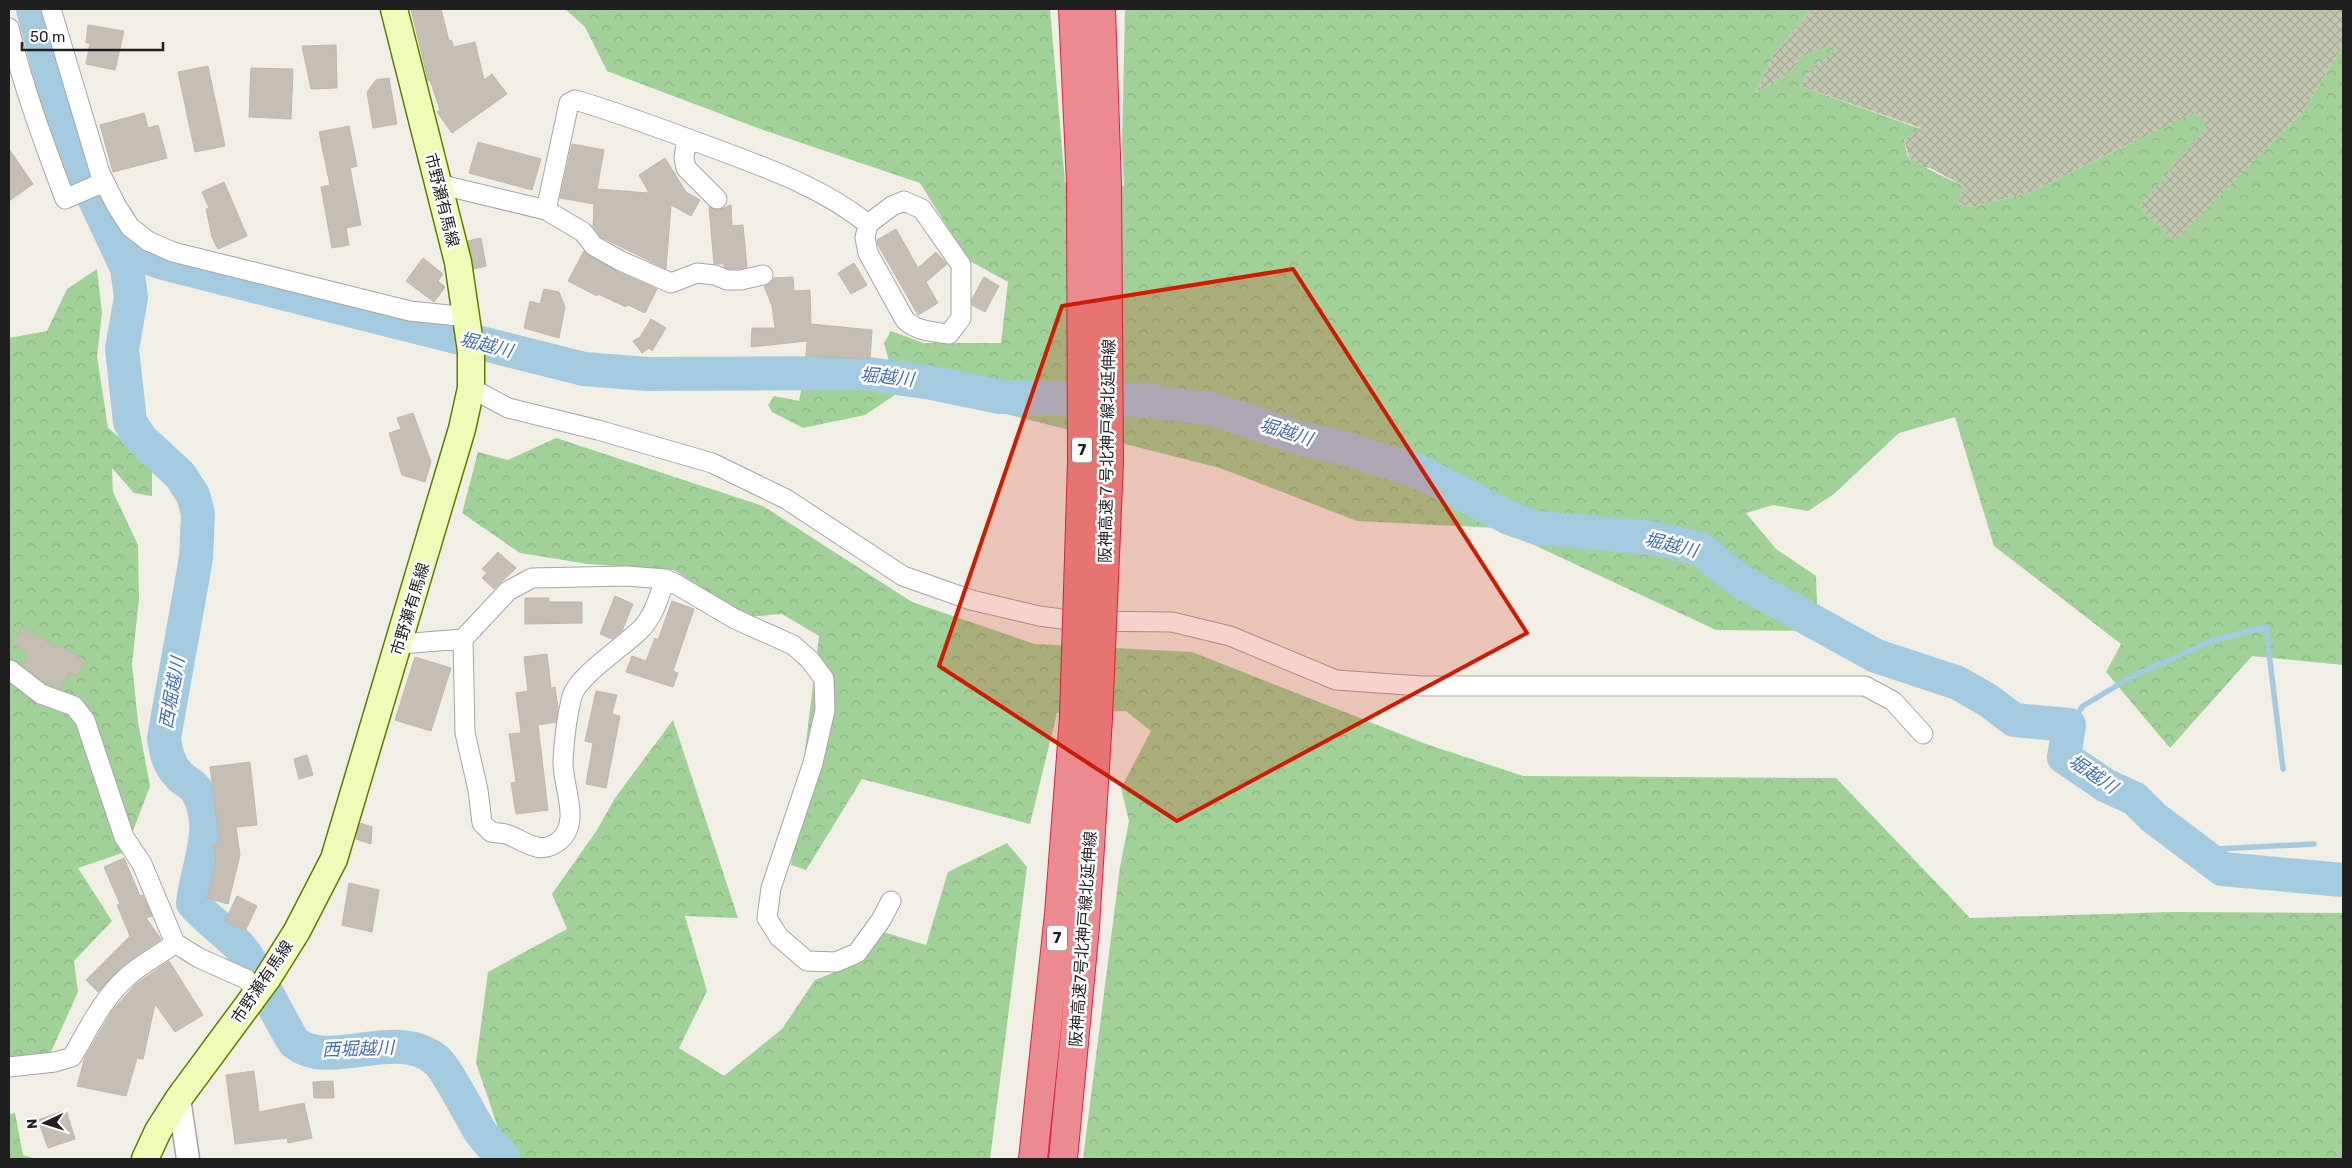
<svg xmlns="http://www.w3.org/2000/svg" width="2352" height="1168" viewBox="0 0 2352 1168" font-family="Rubik,'Noto Sans JP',sans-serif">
	<defs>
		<pattern id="construction-cross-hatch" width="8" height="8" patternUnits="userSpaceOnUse" patternTransform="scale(1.25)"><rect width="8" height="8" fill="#c3c6b0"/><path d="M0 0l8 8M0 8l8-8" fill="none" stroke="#a7aa97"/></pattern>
		<pattern id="forest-crowns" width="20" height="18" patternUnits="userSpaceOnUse" patternTransform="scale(1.25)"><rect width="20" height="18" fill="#a1d198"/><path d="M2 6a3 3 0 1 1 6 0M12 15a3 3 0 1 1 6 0" fill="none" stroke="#8ab383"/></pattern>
	</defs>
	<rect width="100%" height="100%" fill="#f0eee5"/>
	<path fill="url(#construction-cross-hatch)" d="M1812,9H2343V45L2303,112L2175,242L2139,207L2205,127L2131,143L2031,192L1973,207L1958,204L1964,186L1930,168L1918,166L1909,158L1904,139L1921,128L1800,86L1812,67L1820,62L1801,57L1792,70L1775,83L1755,92L1774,54Z"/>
	<path fill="url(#forest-crowns)" d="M565,9H1050L1065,183L1124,186L1122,144L1125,9H1812L1774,54L1755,92L1775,83L1792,70L1801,57L1827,46H1832L1834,52L1812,67L1800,86L1921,129L1904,139C1905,144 1906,154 1909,158C1912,162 1955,182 1964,186L1958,204L1973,207L2031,192L2195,112L2206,127L2139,207L2175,241L2303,112L2343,45V665L2252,656L2170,748L2106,672L2121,644L1994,546L1955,417L1899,433L1834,494L1808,511L1773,505L1746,513L1776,549L1816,576L1818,631L1716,630L1498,528L1357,521L1220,468L967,404L901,391L865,415L803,428L772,412L768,405L774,396L799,401L803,381L891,369L884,343L891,331L924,343H1001L1008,282L968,260L920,183L766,131L607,71L585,27Z
		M97,269L102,313L97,356L108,428L152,464V496L134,493L112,468L113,492L138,545L139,599L132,664L138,722L150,786L125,852L78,868L112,921L74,961L78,992L51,1052L9,1060V338L47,331L67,289Z
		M556,438L763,506L912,602L1035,644L1192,652L1426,744L1523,776L1836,778L1970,918L2173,912L2343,913V1159H1083L1120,867L1129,821L1121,788L1151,731L1126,711L1057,713L1030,824L862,779L806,870L791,865L819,636L782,614L746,617L674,570L588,564L520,553L462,513L478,452L508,460Z
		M673,720L738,918L685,916L707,991L679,1048L724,1076L782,1029L815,980L865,960L883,932L926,945L948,872L1007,843L1027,867L990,1159H516L505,1148L476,1063L488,972L567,929L552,894L597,830L615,798Z
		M15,1113L23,1155L36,1159H9V1114Z"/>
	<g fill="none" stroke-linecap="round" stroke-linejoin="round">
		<path stroke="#a4cae0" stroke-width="5.5" d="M2069,725L2083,706L2131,677L2213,640L2266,627L2283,769
			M2197,850L2314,844"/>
		<path stroke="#a4cae0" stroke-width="34" d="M33,9L56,98L79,166L127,268L131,297L122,349L130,422L141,439L180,475L193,495L198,513L196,558L164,738C166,753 169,766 180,776C185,782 193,784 197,791C218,827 197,866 193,903C210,924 238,938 251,963C263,985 274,1008 287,1030C289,1034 292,1040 295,1043C330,1071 394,1027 435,1059C446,1067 470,1115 479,1130C486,1140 496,1150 504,1159
			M114,237L130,251L163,263L584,369L647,374L862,373L932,383L1000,397L1140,400L1212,409L1299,438L1350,450L1419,472L1509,518L1537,528L1653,538L1700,549L1738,580L1876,656L1958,683L1989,701L2014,720L2069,725L2064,757L2105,785L2135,799L2153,817L2222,869L2343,880"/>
	</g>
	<path fill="#c5beb4" stroke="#c3b7a7" d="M411,9H441L449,41L451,40L454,47L475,42L484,80L492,74L507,94L452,133L437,112L440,110L430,80L428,81Z
		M88,25L124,31L115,70L86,64L90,43H86Z
		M336,45L337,88L311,89L302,46Z
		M208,66L225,146L195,152L178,72Z
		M251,68L293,69L291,119L249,117Z
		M389,78L397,124L373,128L367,92L376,80Z
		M144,113L148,128L158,125L167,158L113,172L100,125Z
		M349,126L357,166L350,168L361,225L346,228L349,245L332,248L321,187L330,185L319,132Z
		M478,142L541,159L532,190L469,173Z
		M572,144L604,150L597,189L649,193L639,175L665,158L686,192L700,200L691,216L671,205L666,269L601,237L593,227L594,204L560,198Z
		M9,149L33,184L9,201Z
		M224,182L247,236L218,249L212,237L206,209L209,208L202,192Z
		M731,205L732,226L743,225L747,267L740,269H729L724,267V264H714L709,207L719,210Z
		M896,229L918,268L936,252L947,264L926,282L938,303L918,315L878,245L877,240Z
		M481,238L486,266L474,269L468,241Z
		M584,251L616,271L657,289L645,313L628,305L626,307L598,294L597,296L568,281Z
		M423,258L443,274L438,281L445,287L434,302L406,281Z
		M854,263L867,285L851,294L838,273Z
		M793,277L794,291L810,290L811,324L872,330L870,359L806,356L807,341L751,347L752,328H775L772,306L764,286L770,284L774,278Z
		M984,277L999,286L985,312L972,305V299Z
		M544,289L559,292L565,307L559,338L524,328L530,301L540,304Z
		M651,319L666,328L652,351L649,348L642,353L633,341L640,337Z
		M413,413L431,462L425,482L402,475L389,433L401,429L397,418Z
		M498,552L516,568L494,589L482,578L487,573L482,569Z
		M615,596L633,604L622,631L612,639L600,634Z
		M525,598H549V602H582V623L525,624Z
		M672,601L694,609L673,671L678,673L673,687L626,672L632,656L646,661L655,638L658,640Z
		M22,628L58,648L59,646L85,660L77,676L69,672L60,689L41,680L32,673L33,671L23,665L28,652L13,644Z
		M547,654L551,688L555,687L558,708L556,722L538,725L548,810L516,814L511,783L516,782L509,734L521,733L516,693L528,691L524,657Z
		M415,657L451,668L431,731L395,720Z
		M596,691L617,695L612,714L620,716L606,788L586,784L593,743L585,741Z
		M307,755L313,775L299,779L294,759Z
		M250,762L257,825L236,827L240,855L228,904L207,898L216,860L214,845L220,843L210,767Z
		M360,823L372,827L371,844L356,839Z
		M124,858L140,896L143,895L152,916L146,918L161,939L125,964L98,992L86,980L130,936L117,905L120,904L104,867Z
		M349,883L379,890L372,932L342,925Z
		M237,896L257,906L245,931L225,921Z
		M169,961L203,1015L175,1032L155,1004L143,1059L137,1058L126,1096L77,1086L85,1057L112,1011L135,985Z
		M254,1071L259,1112L304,1103L312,1138L288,1143L287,1138L235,1144L226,1075Z
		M333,1081L334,1098H314L313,1082Z
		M66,1110L75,1139L48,1148L38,1120Z"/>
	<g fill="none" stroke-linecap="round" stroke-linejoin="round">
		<g stroke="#a6a6a6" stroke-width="21">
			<path id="minor" d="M51,9L100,173L116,205L130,227L148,241L173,252L410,311L468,317
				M9,28C23,87 44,143 65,199L104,182
				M687,139L684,158L686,168L717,199
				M438,184L546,210L569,103L575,100C620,113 664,130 708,146C764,167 820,186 868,224L865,238L868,253L905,320C917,331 932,332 949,334L961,318V265L922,209L904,201L892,206L868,224
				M546,210L583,232L594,246L621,261L671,283L697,273L715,275L727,280H741L763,275
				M471,388L508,408L598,430L712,463L786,499L903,576L971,600L1039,616L1077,621L1172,622L1230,636L1336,680L1422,686H1865L1893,701L1923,734
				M463,639L465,733L478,790L482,823L491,832C495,833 501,833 506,834C525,840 538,857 559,841C582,822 562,786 563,761C564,741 567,716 572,696C578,676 624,646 640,630C654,616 659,597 665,579
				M400,644L463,639L508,591L532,578L627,576L665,579L674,583L735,619L793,645L810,660L824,679L825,710L813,763L771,888L767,918L779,937L807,961L836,962L857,953L881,920L891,901
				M10,670L41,694L74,706L85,720L124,837L142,864L175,943
				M9,1067L55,1062L72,1057C88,1030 102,999 127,977C141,964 160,955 175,943L199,958L246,979L257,992"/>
		</g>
		<g stroke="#a6a6a6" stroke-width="25">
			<path id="tertiary" d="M179,1098L188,1159"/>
		</g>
		<g stroke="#5e7c00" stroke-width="29">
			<path id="secondary" d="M145,1159L158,1131L179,1098L267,979L297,931L334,859L462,429L471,388V351L458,262L394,9"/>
		</g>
		<g stroke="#e21e47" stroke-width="30">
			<path id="motorway" d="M1073,9L1081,183
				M1101,9L1107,184
				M1033,1159L1059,914L1074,717
				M1063,1159L1085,927L1098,718"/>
		</g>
		<use href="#minor" stroke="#fff" stroke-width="19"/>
		<use href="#tertiary" stroke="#fff" stroke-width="22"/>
		<use href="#secondary" stroke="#effcb8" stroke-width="26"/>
		<use href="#motorway" stroke="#eb8a8f" stroke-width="28"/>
		<g stroke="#e21e47" stroke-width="30" stroke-linecap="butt">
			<path id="motorway-bridge" d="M1074,717L1082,462L1081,183
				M1098,718L1109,462L1107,184"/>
		</g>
		<use href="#motorway-bridge" stroke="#eb8a8f" stroke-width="28"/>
	</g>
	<path fill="#cf1c00" fill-opacity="0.2" stroke="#cf1c00" stroke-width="4" stroke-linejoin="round" d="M1293,269L1527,633L1177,821L939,666L1062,306Z"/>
	<g text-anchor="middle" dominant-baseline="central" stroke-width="5" stroke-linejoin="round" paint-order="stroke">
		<g fill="#fff" stroke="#626262" stroke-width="1">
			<rect x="1072" y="437.5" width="20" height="25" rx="4"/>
			<rect x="1047" y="925.5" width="20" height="25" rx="4"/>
		</g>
		<g font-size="15" font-weight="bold" fill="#1f1f1f">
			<text x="1082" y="450">7</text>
			<text x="1057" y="938">7</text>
		</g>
		<g font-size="16" fill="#1f1f1f" stroke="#fff">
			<text transform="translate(442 200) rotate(76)">市野瀬有馬線</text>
			<text transform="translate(1107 451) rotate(-89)">阪神高速７号北神戸線北延伸線</text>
			<text transform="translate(410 609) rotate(-73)">市野瀬有馬線</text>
			<text transform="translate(1083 939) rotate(-86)">阪神高速7号北神戸線北延伸線</text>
			<text transform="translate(262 982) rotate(-56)">市野瀬有馬線</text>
		</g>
		<g font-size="18" font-style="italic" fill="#476fb4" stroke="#fff">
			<text transform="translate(486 345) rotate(14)">堀越川</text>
			<text transform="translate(887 377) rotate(6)">堀越川</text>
			<text transform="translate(1286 432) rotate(17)">堀越川</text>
			<text transform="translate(1671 545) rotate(14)">堀越川</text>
			<text transform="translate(172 693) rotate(-80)">西堀越川</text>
			<text transform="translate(2093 774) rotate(34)">堀越川</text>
			<text transform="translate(358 1049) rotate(-2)">西堀越川</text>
		</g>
	</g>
	<rect width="2352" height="1168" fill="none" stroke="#1f1f1f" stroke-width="20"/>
	<g transform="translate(45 1123) rotate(266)" stroke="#ffffff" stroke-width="4" paint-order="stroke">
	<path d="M0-4L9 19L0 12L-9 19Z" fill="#1f1f1f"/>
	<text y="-8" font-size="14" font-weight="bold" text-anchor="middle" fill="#1f1f1f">N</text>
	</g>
	<path d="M22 42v8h141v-8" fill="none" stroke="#1f1f1f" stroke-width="2.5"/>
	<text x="30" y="42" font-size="15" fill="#1f1f1f" stroke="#ffffff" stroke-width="4" paint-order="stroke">50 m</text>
</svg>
